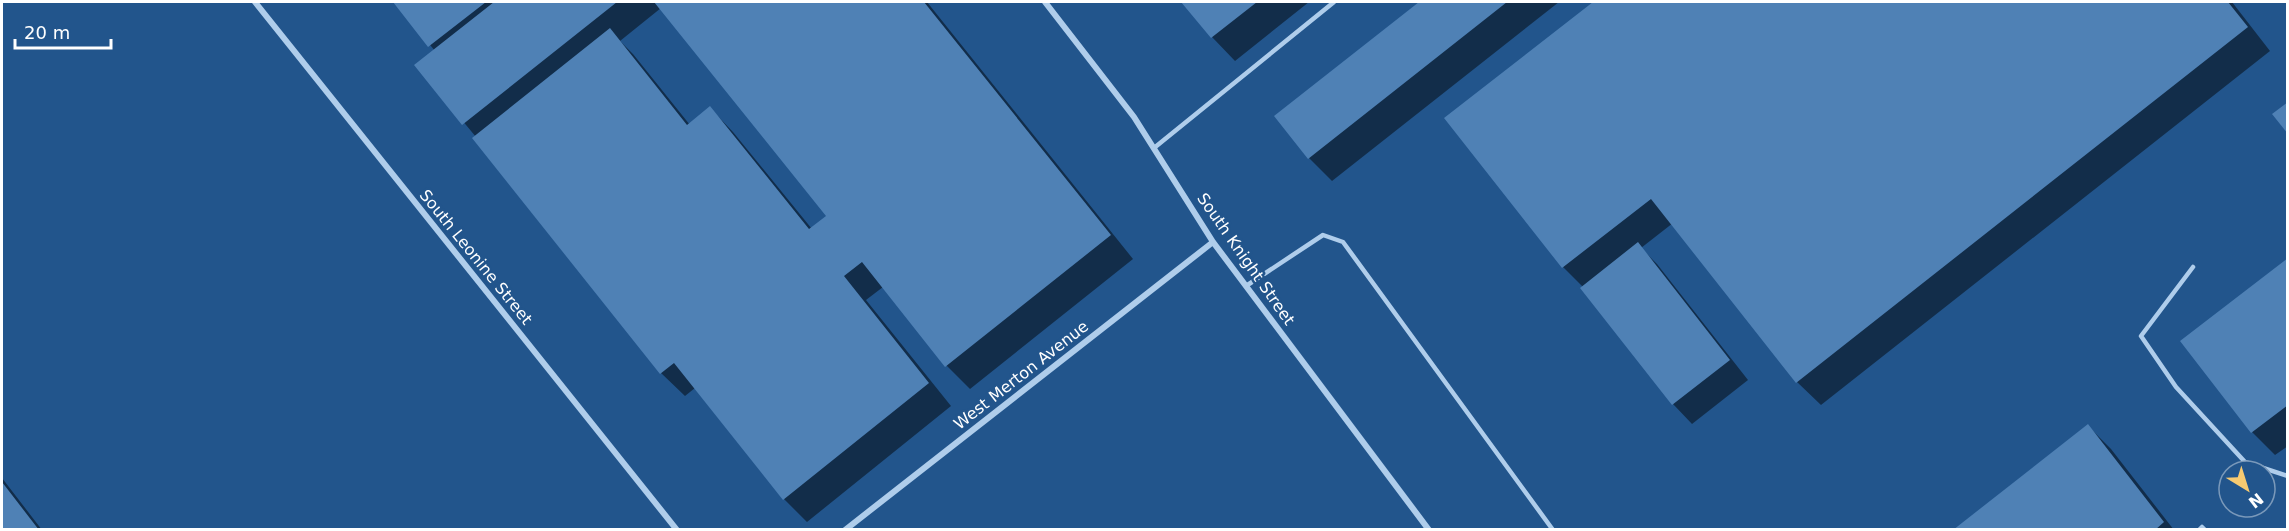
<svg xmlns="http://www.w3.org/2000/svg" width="2289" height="531" viewBox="0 0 2289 531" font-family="'DejaVu Sans',sans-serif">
	<rect width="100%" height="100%" fill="#22558c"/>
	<path fill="#0007" fill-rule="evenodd" d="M395,2H927L1133,259L970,389L947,366L883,287L866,300L951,406L807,522L784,499L695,388L685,396L661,373L476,137L417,66L435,51ZM661,8L828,216L812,229L733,132L710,108L690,125L633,54L620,41Z
		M1183,2H1309L1235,61L1212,37Z
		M1422,2H1559L1332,181L1309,158L1276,117Z
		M1595,2H2232L2270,51L1821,405L1797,382L1673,223L1641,248L1657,264L1748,380L1692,424L1673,404L1583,287L1563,267L1446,118Z
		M2288,260V446L2275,455L2252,432L2182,341Z
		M2088,426L2111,449L2174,530H1956Z
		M2,478L42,530H2Z"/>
	<path fill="#4f81b5" d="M393,2H486L428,47Z
		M494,2H617L462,125L414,65Z
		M654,2H924L1111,235L945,367L862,262L844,276L929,383L783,500L674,363L660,374L472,138L610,28L687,125L710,106L809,229L826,216Z
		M1181,2H1257L1211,38Z
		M1419,2H1507L1308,159L1274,116Z
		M1593,2H2228L2248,27L1796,383L1651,199L1562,268L1444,118Z
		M2288,102V134L2272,114Z
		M1638,242L1730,360L1672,405L1580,288Z
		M2288,258V405L2251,433L2180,341Z
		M2088,424L2164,522L2155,530H1953Z
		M2,482L39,530H2Z"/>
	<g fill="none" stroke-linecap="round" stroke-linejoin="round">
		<path stroke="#afcdeb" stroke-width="4.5" d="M1154,148L1334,2
			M2193,267L2141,336L2176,387L2245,462L2288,476
			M1246,286L1323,235L1343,242L1553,530
			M2199,530L2202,527L2205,530"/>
		<path stroke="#afcdeb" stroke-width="6" d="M255,2L677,530
			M1045,2L1134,117L1213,242L1429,530
			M845,530L1213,242"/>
	</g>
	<g text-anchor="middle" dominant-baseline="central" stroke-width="5" stroke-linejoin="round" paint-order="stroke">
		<g font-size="16" fill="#fff" stroke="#22558c">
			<text transform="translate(476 257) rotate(51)">South Leonine Street</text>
			<text transform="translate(1246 259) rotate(55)">South Knight Street</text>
			<text transform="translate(1021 375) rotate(-38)">West Merton Avenue</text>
		</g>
	</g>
	<rect width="2289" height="531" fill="none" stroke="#ffffff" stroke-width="6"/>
	<g transform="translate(2247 489) rotate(142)"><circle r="28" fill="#22558c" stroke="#7a99ba" stroke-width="1.5"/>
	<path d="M0-4.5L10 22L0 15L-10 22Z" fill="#f7ca71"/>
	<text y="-9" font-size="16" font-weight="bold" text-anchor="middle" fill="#ffffff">N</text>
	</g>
	<path d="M15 39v9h96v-9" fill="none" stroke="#ffffff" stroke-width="3"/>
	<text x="24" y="39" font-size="18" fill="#ffffff" stroke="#22558c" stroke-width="4.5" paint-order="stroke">20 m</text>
</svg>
